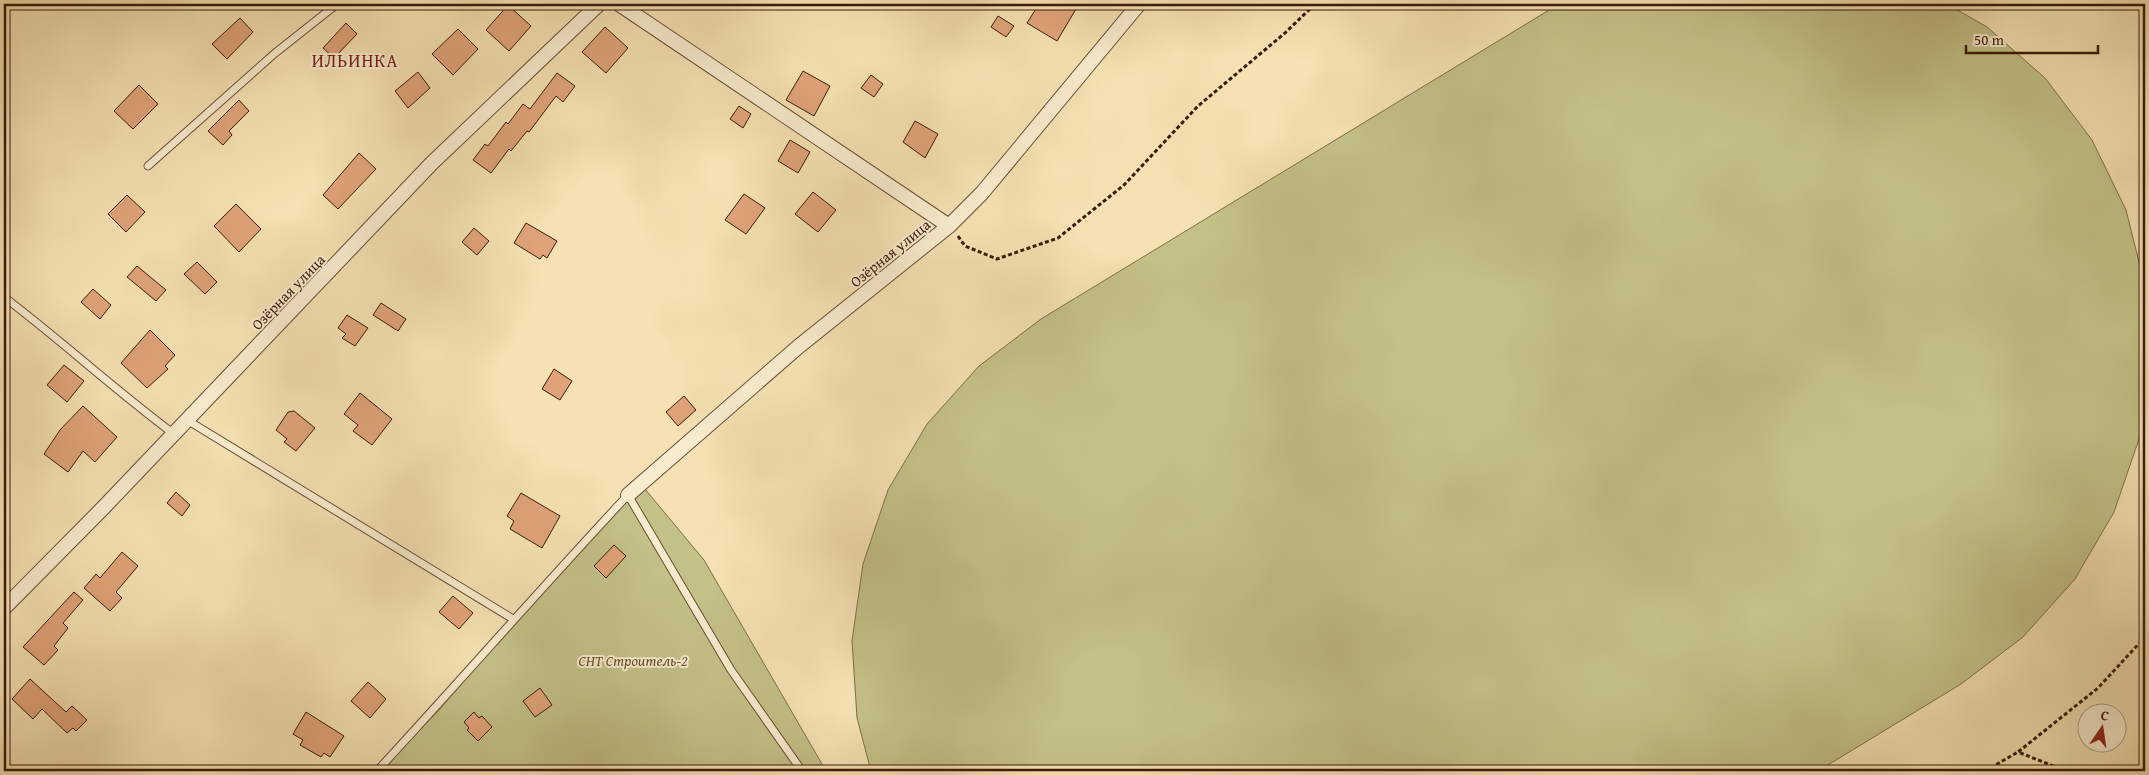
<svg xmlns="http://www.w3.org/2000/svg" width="2149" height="775" viewBox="0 0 2149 775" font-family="'Gentium Book Plus',serif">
	<rect width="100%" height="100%" fill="#f5e1b3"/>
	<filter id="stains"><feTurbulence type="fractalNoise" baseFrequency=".004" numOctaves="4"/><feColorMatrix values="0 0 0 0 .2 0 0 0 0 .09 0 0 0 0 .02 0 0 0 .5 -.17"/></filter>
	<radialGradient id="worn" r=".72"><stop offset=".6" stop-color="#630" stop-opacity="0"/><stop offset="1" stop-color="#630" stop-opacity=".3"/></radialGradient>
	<path fill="#c3c188" stroke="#7e6e48" d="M1559,4H1947L1987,27L2045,78L2092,140L2126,210L2145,286V396L2139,439L2114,512L2075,579L2023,637L1961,684L1818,771H871L857,718L852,641L863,564L888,490L927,424L979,366L1041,319Z
		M640,483L704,560L826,771H380L440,709L515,621L529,609Z"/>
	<path fill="#e0a379" stroke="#3a1a08" d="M1039,4H1079L1057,41L1027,23Z
		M508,5L531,26L509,51L486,30Z
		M998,16L1014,26L1006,37L991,27Z
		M240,18L253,32L227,59L212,44Z
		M346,23L357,34L334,58L323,48Z
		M605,27L628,48L606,73L582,52Z
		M458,29L478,49L453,75L432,54Z
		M803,71L830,86L814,116L786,100Z
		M418,72L430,88L408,108L395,91Z
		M557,73L575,86L563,102L556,96L529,132L527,131L511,151L509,149L491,173L473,160L485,144L488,146L506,122L508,124L523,104L530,109Z
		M871,75L883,84L874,97L861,88Z
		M139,85L158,104L133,129L114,111Z
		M239,100L249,111L229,131L232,135L223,145L208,131Z
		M739,106L751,114L743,128L730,119Z
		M915,121L938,134L925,158L903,142Z
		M790,140L810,152L798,173L778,161Z
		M359,153L376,169L338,209L323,195Z
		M813,192L836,210L818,232L795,214Z
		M744,194L765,208L746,234L725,220Z
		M127,195L145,212L126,232L108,214Z
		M236,204L261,229L239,252L214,226Z
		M526,223L557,241L547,258L543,255L540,259L514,243Z
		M474,228L489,241L477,255L462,242Z
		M197,262L217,282L205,294L184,274Z
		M137,266L166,290L156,301L127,277Z
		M93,289L111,305L100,319L81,302Z
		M381,303L406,319L398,331L373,315Z
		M347,315L368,328L355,346L342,338L346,334L338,328Z
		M150,330L175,355L165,366L168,369L147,388L121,363Z
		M64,365L84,381L67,402L47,385Z
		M554,369L572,381L560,400L542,389Z
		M360,393L392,419L372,445L353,431L358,425L344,414Z
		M684,396L696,410L678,426L666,412Z
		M83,406L117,437L95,462L83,451L68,472L44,454L60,430Z
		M294,411L315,428L296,451L284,442L287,439L276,430L288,412Z
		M176,492L190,505L182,516L167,503Z
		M521,493L560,516L542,548L510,529L514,521L507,516Z
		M614,545L626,556L606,578L594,566Z
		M122,552L138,566L116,592L122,598L110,611L84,588L96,574L100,578Z
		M74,592L83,600L63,623L68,628L54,646L58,650L44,665L23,647Z
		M453,596L473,613L459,629L439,612Z
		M30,679L66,712L72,706L87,720L76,731L73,728L67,733L42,709L33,719L12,699Z
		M368,682L386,699L370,718L351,701Z
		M540,688L552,705L535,717L523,701Z
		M306,712L344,736L330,757L324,753L321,757L300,745L303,740L293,734Z
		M474,712L479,718L482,716L492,727L478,741L467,730L469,728L464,722Z"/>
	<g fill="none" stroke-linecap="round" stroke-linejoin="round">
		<g stroke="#694c33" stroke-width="9">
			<path id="service" d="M148,166L274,54L337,4
				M4,297C62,341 115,390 174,434
				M187,420L513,619
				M377,771C461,680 543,586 628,495L731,670L802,771"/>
		</g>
		<g stroke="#694c33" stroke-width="16">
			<path id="minor" d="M619,4L949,226
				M628,495L798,347L949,226L982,193L1139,4
				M4,608L104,507L432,163L599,4"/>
		</g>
		<path stroke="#3a1a08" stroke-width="3" stroke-dasharray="4 2.5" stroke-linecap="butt" d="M958,236L965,246L997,259L1058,238L1124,185L1198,106L1285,33L1315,4
			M1985,771L2018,752
			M2066,771L2018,752L2098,688L2145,637"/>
		<use href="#service" stroke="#f8ecce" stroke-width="7"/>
		<use href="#minor" stroke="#f8ecce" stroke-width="14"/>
	</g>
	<g text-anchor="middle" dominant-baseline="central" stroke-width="4" stroke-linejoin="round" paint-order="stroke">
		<g font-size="15" fill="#3a1a08" stroke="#f8ecce">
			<text transform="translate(890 253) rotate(-39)">Озёрная улица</text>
			<text transform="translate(288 292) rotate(-46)">Озёрная улица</text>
		</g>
		<g font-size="15" font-style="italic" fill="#634c2e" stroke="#f8ecce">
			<text x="633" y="660">СНТ Строитель-2</text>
		</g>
		<g font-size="18" letter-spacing="1" fill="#7a1f14" stroke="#f8ecce">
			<text x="355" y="60">ИЛЬИНКА</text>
		</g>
	</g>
	<rect width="2149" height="775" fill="none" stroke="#f5e1b3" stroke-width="20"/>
	<rect x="5" y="5" width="2139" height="765" fill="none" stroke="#3a1a08" stroke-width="2.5"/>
	<rect x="10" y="10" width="2129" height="755" fill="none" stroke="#3a1a08"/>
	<g transform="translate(2102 728) rotate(13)"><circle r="24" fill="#f8ecce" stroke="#ac987f"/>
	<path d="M0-4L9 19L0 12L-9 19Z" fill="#8f2418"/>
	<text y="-8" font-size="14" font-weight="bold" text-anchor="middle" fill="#3a1a08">С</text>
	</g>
	<path d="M1966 45v8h132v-8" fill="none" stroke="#3a1a08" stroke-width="2.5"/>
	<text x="1974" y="45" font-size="15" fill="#3a1a08" stroke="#f8ecce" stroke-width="4" paint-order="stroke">50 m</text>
	<rect width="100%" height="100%" filter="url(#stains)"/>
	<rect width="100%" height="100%" fill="url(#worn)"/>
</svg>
